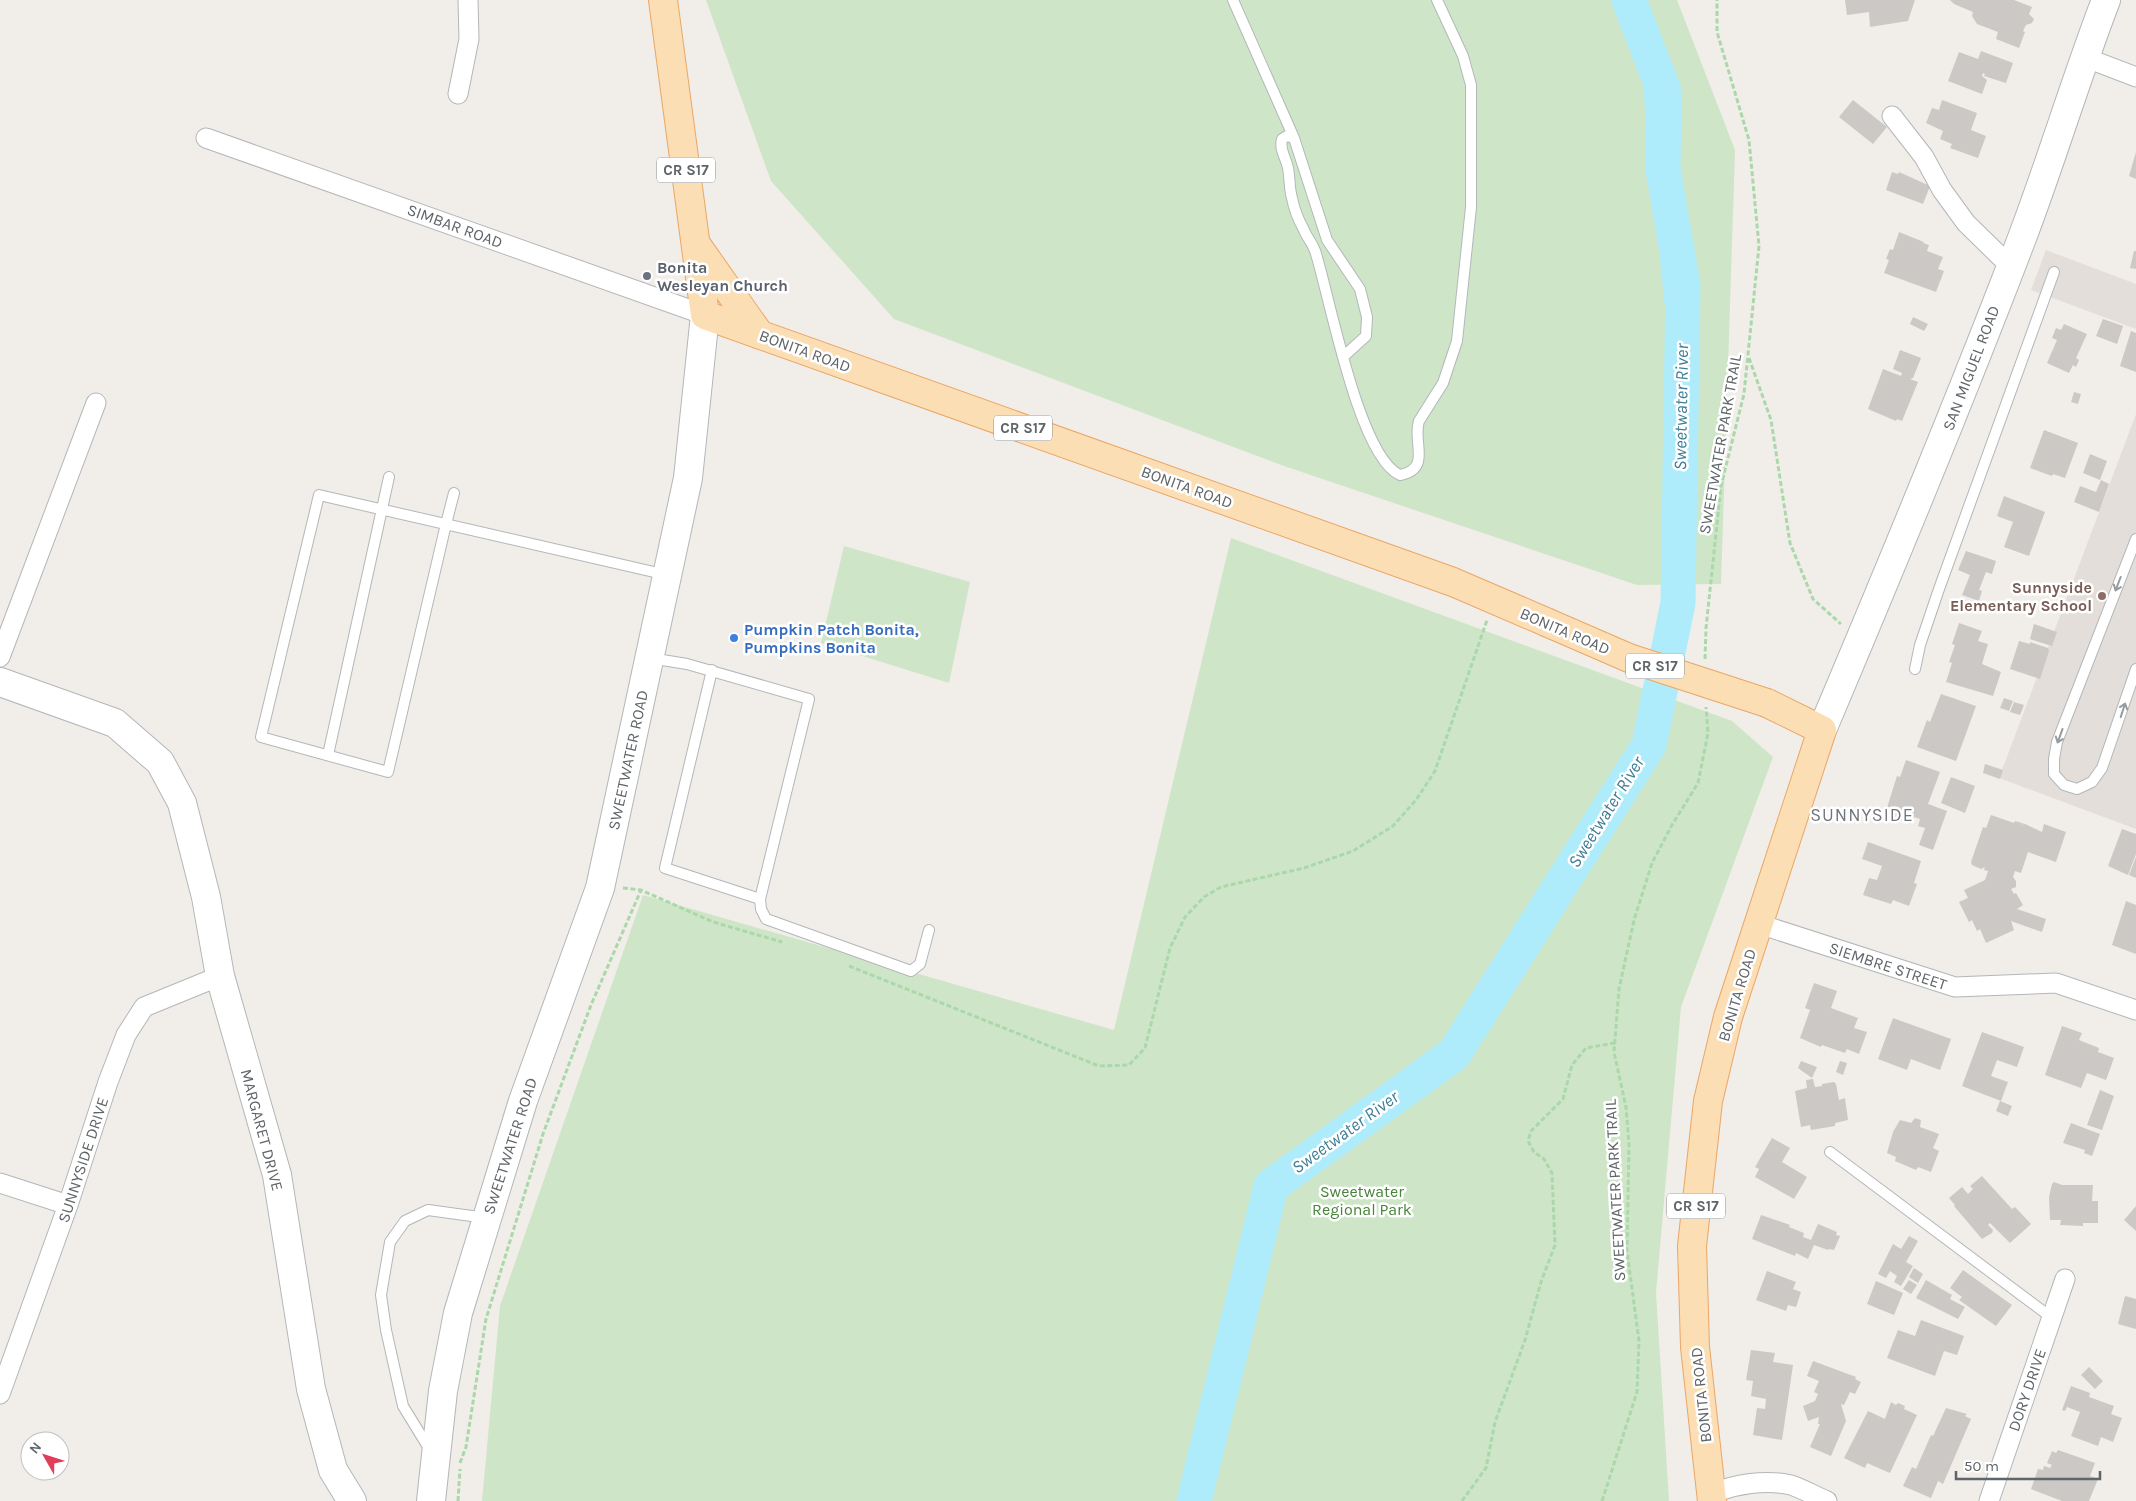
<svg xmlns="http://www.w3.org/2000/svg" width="2136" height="1501" viewBox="0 0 2136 1501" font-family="Karla,sans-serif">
	<rect width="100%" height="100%" fill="#f1ede8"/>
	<path fill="#e3deda" d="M2046,250L2136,284V329L2031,290Z
		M2136,414V829L1999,778Z"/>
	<path fill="#cee6c7" d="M706,0H1677L1735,150L1721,584L1637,585L1284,466L894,319L771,181Z
		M1231,538L1732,721L1773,757L1681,1007L1656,1293L1669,1501H482L500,1306L643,895L1114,1030Z
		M844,546L970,582L949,683L821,643Z"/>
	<path fill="#aeecfb" d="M1613,0H1621L1648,68L1676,352L1674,564H1664L1668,339L1641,66Z"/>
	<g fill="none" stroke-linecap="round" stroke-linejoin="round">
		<path stroke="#aeecfb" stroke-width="35" d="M1194,1501L1271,1186L1454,1054L1649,745L1678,603L1683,285L1663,170L1664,91L1629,0"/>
	</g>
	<path fill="#ccc8c6" d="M1845,0H1915L1908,21L1870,27L1869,12L1847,15Z
		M1950,0H2014L2032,7L2029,14L2034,19L2032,23L2026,25L2023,31L2025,32L2019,48L1996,39L1998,32L1977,24L1972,16L1973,12L1954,4Z
		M1981,51L2013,63L2006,83L1984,76L1985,74L1983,73L1982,76L1987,80L1982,94L1948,81L1959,52L1978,59Z
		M1853,100L1887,127L1873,144L1839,117Z
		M1942,100L1977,113L1971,130L1986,136L1978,158L1950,148L1952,144L1940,139L1943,131L1926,123L1932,108L1939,110Z
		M2136,152V179L2129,176Z
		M1892,172L1898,174L1899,172L1930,186L1923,204L1886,190Z
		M1899,232L1924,242L1923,243L1929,245L1927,251L1943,257L1938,269L1944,271L1936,292L1884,273L1889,260L1886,259L1890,249L1893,250Z
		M2134,251H2136V269L2130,268Z
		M1913,317L1928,324L1924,331L1910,324Z
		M2103,319L2123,326L2117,344L2096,336Z
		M2064,324L2087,334L2076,358L2079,360L2076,367L2073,365L2069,373L2047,363L2057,340L2052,338L2056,328L2061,330Z
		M2131,331L2136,333V372L2120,366Z
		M1900,350L1921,358L1913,378L1910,379L1918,382L1902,421L1897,419L1896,421L1868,409L1883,369L1901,376L1902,373L1893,369Z
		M2074,392L2081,394L2078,404L2071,402Z
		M2044,430L2078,443L2065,478L2053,474L2052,476L2030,468Z
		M2090,454L2107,461L2100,480L2083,473Z
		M2101,480L2109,484L2099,512L2074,502L2080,486L2096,492Z
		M2004,496L2045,512L2029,556L2004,547L2013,522L1997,516Z
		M1966,551L1996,561L1992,574L1986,572L1979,590L1982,591L1979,601L1962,595L1970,575L1958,570Z
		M1959,623L1982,631L1978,641L1988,644L1982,664L2001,672L1993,696L1946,682L1952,663L1949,662L1955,645L1952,644Z
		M2034,624L2057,632L2052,646L2030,639Z
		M2019,641L2030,644V642L2048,648L2049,651L2040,679L2010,669Z
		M1941,694L1976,706L1956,761L1917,747L1927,720L1930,722Z
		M2004,698L2013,701L2009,711L2000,708Z
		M2014,702L2024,705L2020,715L2010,712Z
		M1906,760L1940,772L1928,804L1947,811L1933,850L1919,845L1925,828L1918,826L1920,819L1914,817L1911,824L1885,814L1897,776L1900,777Z
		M1985,764L2003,770L2000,779L1983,773Z
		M1951,777L1975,786L1965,813L1941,803Z
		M1991,815L2014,823L2015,821L2022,823V826L2023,823L2042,832L2044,824L2066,832L2056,862L2028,852L2021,873L2015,871L2013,877L2016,881V887L2011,889L2014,894L2016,893L2023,905L2017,909L2046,919L2042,932L2011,921L2014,930L1986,943L1980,929L1977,931L1972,920L1969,922L1959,902L1968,898L1964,890L1985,880L1988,871L1984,870L1985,867L1981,869L1972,865L1971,862L1983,827L1986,828Z
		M2122,829L2136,834V854L2128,875L2108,866Z
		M1868,842L1921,861L1914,883L1917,884L1909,906L1893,900L1891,904L1863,895L1869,878L1877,880L1882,866L1862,859Z
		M2136,857V878L2129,875Z
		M2126,901L2136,905V954L2112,945Z
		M1814,983L1837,991L1831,1008L1858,1018L1854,1028L1867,1032L1859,1054L1847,1049L1845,1053L1822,1045L1821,1047L1800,1038L1810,1010L1805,1008Z
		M1893,1018L1951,1039L1940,1070L1911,1059L1907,1070L1878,1059Z
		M2062,1026L2082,1033L2079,1040L2099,1048L2098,1052L2114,1058L2106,1080L2087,1073L2081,1088L2045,1075Z
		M1982,1032L2024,1047L2017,1067L1997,1060L1991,1076L2008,1082L2001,1101L1962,1086Z
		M1801,1061L1817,1067L1812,1078L1798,1068Z
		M1840,1061L1847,1063L1843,1075L1836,1072Z
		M1813,1079L1815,1087L1822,1086V1084L1834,1082L1836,1084L1839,1100L1845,1098L1848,1120L1835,1123V1126L1811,1130L1810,1125L1801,1127L1795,1091L1807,1088L1806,1080Z
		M2100,1090L2114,1096L2102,1130L2087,1125Z
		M2000,1101L2012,1106L2008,1116L1996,1111Z
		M1915,1118L1921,1120L1920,1127L1939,1134L1933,1148L1939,1151L1931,1172L1918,1167L1916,1170L1895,1161L1896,1157L1887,1153L1893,1132L1900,1120L1911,1123Z
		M2071,1123L2100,1134L2092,1156L2084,1153L2085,1150L2063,1143Z
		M1772,1138L1790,1148L1782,1162L1807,1177L1794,1199L1755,1177L1759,1169L1755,1167Z
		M1982,1176L2012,1209L2015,1207L2031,1224L2010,1243L1990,1223L1988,1225L1993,1230L1992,1233L1982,1239L1954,1206L1955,1205L1949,1198L1962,1187L1968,1194L1973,1189L1970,1186Z
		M2054,1182L2062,1185H2093L2092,1201H2098V1223H2083V1226L2060,1225L2061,1220H2050L2049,1197L2052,1184Z
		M2136,1206V1231L2124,1220Z
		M1761,1215L1790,1225L1789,1227L1804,1233L1803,1237L1811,1240L1818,1224L1837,1232L1836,1235L1840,1236L1834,1250L1829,1249L1828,1250L1814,1245L1808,1259L1796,1253L1795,1256L1752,1239Z
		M1909,1236L1918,1241L1906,1262L1913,1266L1901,1286L1894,1282L1897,1276L1890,1271L1886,1278L1878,1274L1893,1244L1901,1249Z
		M1914,1268L1923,1274L1918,1283L1909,1277Z
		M1963,1270L2012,1305L1996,1326L1959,1300L1962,1297L1950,1288Z
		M1767,1271L1796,1282L1793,1289L1801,1292L1796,1307L1788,1305L1786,1311L1756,1300Z
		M1909,1280L1917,1285L1911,1294L1903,1289Z
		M1926,1280L1952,1295L1950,1299L1965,1307L1958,1319L1916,1298Z
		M1876,1281L1903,1293L1894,1315L1867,1304Z
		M2125,1296L2136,1299V1329L2118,1324Z
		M1921,1320L1964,1336L1957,1355L1944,1351L1935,1376L1887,1358L1898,1330L1915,1336Z
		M1751,1350L1775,1353L1773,1362L1793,1365L1782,1440L1753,1435L1757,1408L1765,1409L1766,1399L1751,1396L1753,1381L1746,1380Z
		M1813,1361L1856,1377L1855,1379L1861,1382L1855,1394L1850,1392L1844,1405L1841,1404L1846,1421L1831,1456L1810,1447L1820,1424H1818L1819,1417L1808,1421L1803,1406L1815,1401L1818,1394L1814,1392L1819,1381L1807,1376Z
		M2089,1367L2103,1381L2095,1389L2081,1375Z
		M2071,1386L2090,1393L2089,1397L2114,1406L2111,1414L2122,1418L2113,1442L2101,1437L2098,1446L2071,1436L2080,1412L2067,1407L2065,1411L2062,1410Z
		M1891,1402L1896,1405L1898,1403L1905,1406L1904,1409L1917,1415L1890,1473L1867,1463L1865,1468L1844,1458L1868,1411L1885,1419Z
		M1946,1408L1967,1414L1965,1416L1971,1419L1943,1484L1938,1481L1931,1498L1903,1486L1912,1467L1916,1469L1931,1435L1933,1436Z
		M2058,1450L2095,1463L2090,1476L2098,1479L2089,1501H2062L2031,1489L2038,1469L2043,1470L2044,1466L2050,1468L2052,1465L2047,1463L2052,1451L2056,1453Z"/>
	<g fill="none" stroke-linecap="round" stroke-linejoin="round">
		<g stroke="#b3b7ba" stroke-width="12">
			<path id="lane" d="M1233,0L1294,138
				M1344,356L1366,336L1367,317L1360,289L1327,240L1294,138L1287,136L1282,139C1279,149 1286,158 1288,168C1290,178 1289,188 1292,198C1294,209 1299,221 1304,230C1307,238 1314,245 1316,254C1330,299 1359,457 1400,475C1432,469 1412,442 1419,421L1443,383L1457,341L1471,207V85L1463,56L1437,0
				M454,493L446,524L388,772L261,737L319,495C435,522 551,549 667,575
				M2136,539L2057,742L2054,759V774L2064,785L2077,789L2092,782L2102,768L2136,669
				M650,658L687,664L809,699L760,899L761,909L766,919L911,971L920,964L929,930
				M1915,669L1920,645L1939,589L2054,272
				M712,670L665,868L760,899
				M328,755L389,477
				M1830,1152L2052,1318
				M430,1450L403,1406L386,1330L381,1295L390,1242L405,1221L428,1210L486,1218"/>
		</g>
		<g stroke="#b3b7ba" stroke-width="21">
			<path id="street" d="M2084,57L2136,77
				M458,94L469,39L468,0
				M1892,116L1924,157L1942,190L1966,223L2011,267
				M206,138L705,315
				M0,657L96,403
				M1759,924L1955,987L2056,983L2136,1010
				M0,1183L68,1205
				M0,1394L68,1205L108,1082L126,1035L144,1007L220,976
				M1711,1494C1735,1484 1766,1479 1791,1485C1803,1489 1815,1496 1827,1501
				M1989,1501L2065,1279"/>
		</g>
		<g stroke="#b2b7ba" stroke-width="30">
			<path id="secondary" d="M0,682L115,723L160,762L182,803L206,897L220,976L277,1175L311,1389L333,1470L352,1501
				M1822,730C1891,567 1959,403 2022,238C2052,159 2076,78 2106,0
				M431,1501L443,1391L458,1313L523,1101L600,888L688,478L705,315"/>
		</g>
		<g stroke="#eba667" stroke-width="30">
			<path id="primary" d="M663,0L705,315L1453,582L1546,622
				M698,247L760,335
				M1712,1501L1695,1347L1692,1246L1708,1101L1728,1017L1822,730L1767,703"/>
		</g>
		<path stroke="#aad8ab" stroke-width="3" stroke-dasharray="5 2.5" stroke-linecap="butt" d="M1749,358L1771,420L1790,543L1813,599L1841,624
			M1705,659L1706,628L1721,486L1744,394L1759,246L1749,140L1717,32V0
			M623,888L641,890L713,922L782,942
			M849,966L1099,1066L1129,1065L1145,1048L1170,948L1185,917L1204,897L1221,887L1304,868L1353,851L1393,826L1416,800L1435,771L1487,620
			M460,1463L466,1447L486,1319L543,1134L591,1005L641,890
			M458,1501L460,1469
			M1462,1501L1486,1468L1495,1422L1525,1340L1541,1282L1555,1245L1552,1173L1544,1159L1534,1152L1528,1141L1531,1131L1563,1099L1572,1065L1586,1048L1615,1043
			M1602,1501L1637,1392L1639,1341L1627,1251L1629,1144L1626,1107L1614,1052L1619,989L1634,920L1652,863L1672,825L1698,783L1708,733L1706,707"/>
		<use href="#lane" stroke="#fff" stroke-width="10"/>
		<use href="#street" stroke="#fff" stroke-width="19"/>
		<use href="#secondary" stroke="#fff" stroke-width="28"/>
		<use href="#primary" stroke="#fbdeb3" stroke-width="28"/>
		<g stroke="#eba667" stroke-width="30" stroke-linecap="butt">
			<path id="primary-bridge" d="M1546,622L1629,658L1767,703"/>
		</g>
		<use href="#primary-bridge" stroke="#fbdeb3" stroke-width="28"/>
	</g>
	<defs><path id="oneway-shaft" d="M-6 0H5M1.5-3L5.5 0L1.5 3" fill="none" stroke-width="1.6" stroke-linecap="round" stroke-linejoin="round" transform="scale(1.25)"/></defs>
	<g stroke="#979b9d">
		<use href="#oneway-shaft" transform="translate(2118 584) rotate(111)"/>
		<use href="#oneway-shaft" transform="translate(2123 710) rotate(-72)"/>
		<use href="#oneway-shaft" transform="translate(2060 736) rotate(110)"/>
	</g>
	<circle fill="#6b7280" stroke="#fff" stroke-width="2" cx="647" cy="276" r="5"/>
	<circle fill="#8d6e63" stroke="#fff" stroke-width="2" cx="2102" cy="596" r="5"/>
	<circle fill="#3f7fe0" stroke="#fff" stroke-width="2" cx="734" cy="638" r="5"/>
	<g text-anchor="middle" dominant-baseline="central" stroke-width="5" stroke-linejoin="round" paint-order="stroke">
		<g fill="#fff" stroke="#8f9395" stroke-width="1">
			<rect x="657" y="157.5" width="58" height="25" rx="4"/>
			<rect x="994" y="415.5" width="58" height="25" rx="4"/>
			<rect x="1626" y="653.5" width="58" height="25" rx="4"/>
			<rect x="1667" y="1193.5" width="58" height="25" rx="4"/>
		</g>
		<g font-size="15" font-weight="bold" fill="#5f6568">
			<text x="686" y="170">CR S17</text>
			<text x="1023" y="428">CR S17</text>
			<text x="1655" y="666">CR S17</text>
			<text x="1696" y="1206">CR S17</text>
		</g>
		<g font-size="16" fill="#5f6568" stroke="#fff">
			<text transform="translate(455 226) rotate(20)">SIMBAR ROAD</text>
			<text transform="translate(805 351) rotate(20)">BONITA ROAD</text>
			<text transform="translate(1971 368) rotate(-69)">SAN MIGUEL ROAD</text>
			<text transform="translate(1720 444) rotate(-80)">SWEETWATER PARK TRAIL</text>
			<text transform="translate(1187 487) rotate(20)">BONITA ROAD</text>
			<text transform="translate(1565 631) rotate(23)">BONITA ROAD</text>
			<text transform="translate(628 760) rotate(-78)">SWEETWATER ROAD</text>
			<text transform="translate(1888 966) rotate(18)">SIEMBRE STREET</text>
			<text transform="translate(1737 995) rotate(-73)">BONITA ROAD</text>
			<text transform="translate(262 1130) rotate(75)">MARGARET DRIVE</text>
			<text transform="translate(510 1146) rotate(-72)">SWEETWATER ROAD</text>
			<text transform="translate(83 1160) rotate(-72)">SUNNYSIDE DRIVE</text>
			<text transform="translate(1615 1190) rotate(-93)">SWEETWATER PARK TRAIL</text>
			<text transform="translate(2027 1390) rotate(-71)">DORY DRIVE</text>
			<text transform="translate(1701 1395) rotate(-96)">BONITA ROAD</text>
		</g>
		<g font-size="16" font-weight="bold" fill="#5b616d" stroke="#fff" text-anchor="start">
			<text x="657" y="267">Bonita<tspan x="657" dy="18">Wesleyan Church</tspan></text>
		</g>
		<g font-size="16" font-weight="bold" fill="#785e54" stroke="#fff" text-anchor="end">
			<text x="2092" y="587">Sunnyside<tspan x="2092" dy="18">Elementary School</tspan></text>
		</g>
		<g font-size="16" font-weight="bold" fill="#366cbe" stroke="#fff" text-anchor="start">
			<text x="744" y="629">Pumpkin Patch Bonita,<tspan x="744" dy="18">Pumpkins Bonita</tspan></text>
		</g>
		<g font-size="16" fill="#48843a" stroke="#fff">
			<text x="1362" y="1191">Sweetwater<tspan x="1362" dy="18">Regional Park</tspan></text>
		</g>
		<g font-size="18" font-style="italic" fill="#407d94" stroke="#fff">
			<text transform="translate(1681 407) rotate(-89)">Sweetwater River</text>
			<text transform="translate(1606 812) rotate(-58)">Sweetwater River</text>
			<text transform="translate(1345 1132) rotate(-36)">Sweetwater River</text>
		</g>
		<g font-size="18" letter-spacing="1" fill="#70777a" stroke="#fff">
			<text x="1862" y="815">SUNNYSIDE</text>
		</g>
	</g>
	<g transform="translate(45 1456) rotate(309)"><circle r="24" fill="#ffffff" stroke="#bfc1c3"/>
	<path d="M0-4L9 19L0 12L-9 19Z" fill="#e23d58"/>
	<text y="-8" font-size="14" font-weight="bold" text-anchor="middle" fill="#5f6568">N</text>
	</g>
	<path d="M1956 1471v8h144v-8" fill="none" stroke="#5f6568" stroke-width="2.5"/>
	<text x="1964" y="1471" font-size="15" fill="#5f6568" stroke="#ffffff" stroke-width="4" paint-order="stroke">50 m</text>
</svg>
